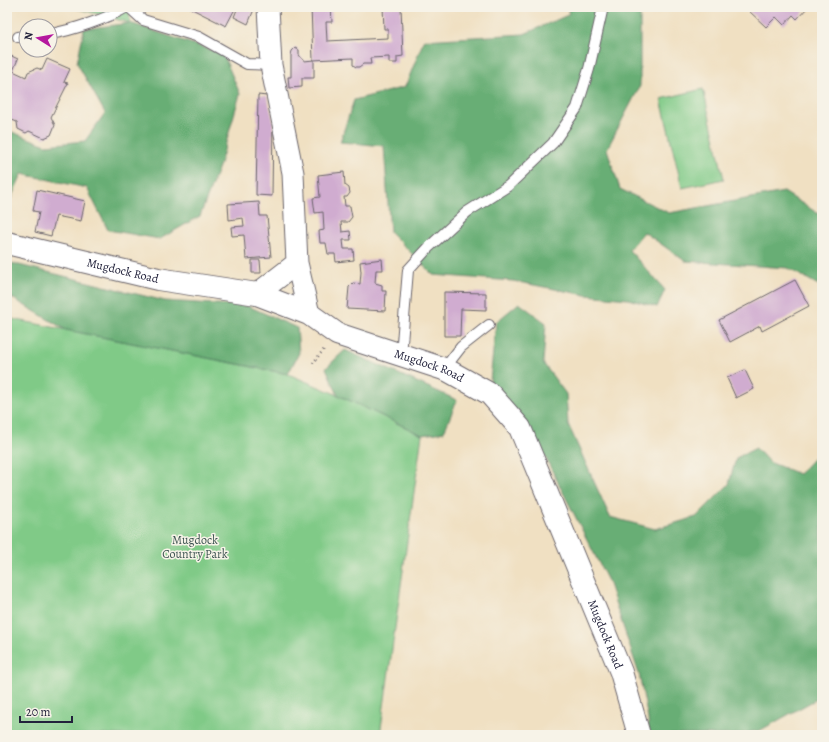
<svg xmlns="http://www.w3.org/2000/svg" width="829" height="742" viewBox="0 0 829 742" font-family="Alegreya,serif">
	<rect width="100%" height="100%" fill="#f7f3e8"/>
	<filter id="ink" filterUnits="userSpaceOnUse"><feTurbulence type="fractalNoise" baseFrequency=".025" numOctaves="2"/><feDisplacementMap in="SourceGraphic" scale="8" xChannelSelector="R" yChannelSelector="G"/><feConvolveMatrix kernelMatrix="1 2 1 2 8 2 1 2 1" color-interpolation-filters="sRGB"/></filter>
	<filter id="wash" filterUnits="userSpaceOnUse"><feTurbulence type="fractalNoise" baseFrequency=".012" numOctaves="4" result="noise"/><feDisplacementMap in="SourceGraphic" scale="16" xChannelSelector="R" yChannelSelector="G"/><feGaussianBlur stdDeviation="0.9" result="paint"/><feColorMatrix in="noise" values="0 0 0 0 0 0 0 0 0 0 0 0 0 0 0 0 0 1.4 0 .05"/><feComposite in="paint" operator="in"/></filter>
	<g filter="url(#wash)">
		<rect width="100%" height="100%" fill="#f0e0c2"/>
		<path fill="#80ca87" stroke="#517661" d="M72,7H129L130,23Z
			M703,89L724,179L682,188L661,99Z
			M7,318L288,374L338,395L422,435L380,735H7Z"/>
		<path fill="#68ae74" stroke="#456858" d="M569,7H643L640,12V86L607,149L620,189L669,213L784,192L822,216V287L788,268L685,261L644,232L629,250L665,290L657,307L628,299L586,295L513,281L433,275L390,232L384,146L340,142L354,100L405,87L424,40L524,34L568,15Z
			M130,23L223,54L240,94L220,164L200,216L160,239L108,230L87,188L22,174L7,207V130L46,145L85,141L105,113L77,63L84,29Z
			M7,262L165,301L248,306L297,328L299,353L288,374L66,330L7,295Z
			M519,303L546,323L543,363L566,394L568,424L610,517L655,529L696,517L729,484L736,458L756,448L769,462L799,474L822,449V696L759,731L731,735H649L648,719L639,674L608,581L534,435L490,381L496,322Z
			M345,350L457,400L444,432L422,435L338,395L326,368Z"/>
		<g id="blocks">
			<path fill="#d0acd0" d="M188,7H236L226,26Z
				M238,7H255L248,24L234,17Z
				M311,7H331L332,22H326L327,41L388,38V29H384L383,7H401L403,56L397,57V63H389V57L370,58L371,64H363L359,67H356L353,65V58L313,60Z
				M751,7H808L797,19L793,15L784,25L776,17L766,27L748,10Z
				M295,48L299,50V55L304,61L314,60V78H302V87L289,88L288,77H291V55L292,51Z
				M7,54L18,59L13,71L26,77L28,72L37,68L42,70L47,59L70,69L64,82L68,83L51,117L55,125L51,135L44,138L29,131L26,133L18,129L17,122L7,118Z
				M258,95L267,96L273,120L272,196L256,195Z
				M344,172L345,185L349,188L350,193L347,197H344L345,206H350L352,217L348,222H341L342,232L350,231L351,240H343L344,249H353L354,260L336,262L335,254H328L326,243H320L319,231L324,230L323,212L315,213L313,198L320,197L318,175Z
				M37,190L85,201L81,221L56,216L51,236L35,232L39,212L33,211Z
				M259,202L260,216H267L271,257L246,259L244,235L232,236L231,227L244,226L243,218L229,220L228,204Z
				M382,259L383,270H376L375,283L382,285V291H386L385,311L347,309L349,287L353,283L360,284L361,272L360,262Z
				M252,260H260L261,273H252Z
				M795,280L809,306L762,331L760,326L730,342L719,320Z
				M444,292L486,293V310L461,309L460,336H444Z
				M745,370L754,389L736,398L727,378Z"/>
		</g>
	</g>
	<g filter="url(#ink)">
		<use href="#blocks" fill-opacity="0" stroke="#6a646a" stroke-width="1"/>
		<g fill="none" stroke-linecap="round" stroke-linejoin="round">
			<g stroke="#6a646a" stroke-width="12">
				<path id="service" d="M130,7L131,9L143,20L199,37L247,64L271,65
					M50,34C70,31 109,18 127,7
					M18,37L26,36
					M401,355L408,270L429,247L467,212L508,186L553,143L577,108L589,69L603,7
					M444,369L461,347L489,325"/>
			</g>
			<g stroke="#6a646a" stroke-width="23">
				<path id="minor" d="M268,7L271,65L293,173L297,263L309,314
					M257,294L297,263"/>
			</g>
			<g stroke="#6a646a" stroke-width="24">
				<g id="tertiary">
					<path id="s1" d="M7,243L158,279L257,294L309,314L337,334L447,370L490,394L520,428L621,672L639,735"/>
				</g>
			</g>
			<path stroke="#6a646a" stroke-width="2.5" stroke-dasharray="1 3" stroke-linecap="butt" d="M313,363L325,348"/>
			<use href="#service" stroke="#fff" stroke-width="10"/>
			<use href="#minor" stroke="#fff" stroke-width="21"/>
			<use href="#tertiary" stroke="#fff" stroke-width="22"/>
		</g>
	</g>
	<g text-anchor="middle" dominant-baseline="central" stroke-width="3" stroke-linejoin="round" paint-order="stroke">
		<g font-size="12" fill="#22223b" stroke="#f7f3e8">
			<text stroke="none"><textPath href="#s1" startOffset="119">Mugdock Road</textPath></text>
			<text stroke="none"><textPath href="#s1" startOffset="443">Mugdock Road</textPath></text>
			<text stroke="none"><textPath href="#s1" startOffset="779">Mugdock Road</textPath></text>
		</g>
		<g font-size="12" fill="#3e5452" stroke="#f7f3e8">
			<text x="195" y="540">Mugdock<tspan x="195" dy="14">Country Park</tspan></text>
		</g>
	</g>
	<rect width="829" height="742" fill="none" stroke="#f7f3e8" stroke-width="24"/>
	<g transform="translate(38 38) rotate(281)"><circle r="19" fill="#f7f3e8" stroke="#a29fa3"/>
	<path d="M0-3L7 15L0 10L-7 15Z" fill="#b5179e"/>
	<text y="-6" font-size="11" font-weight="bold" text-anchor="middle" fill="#22223b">N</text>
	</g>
	<path d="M20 716v6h52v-6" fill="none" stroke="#22223b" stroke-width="2"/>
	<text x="26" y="716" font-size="12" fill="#22223b" stroke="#f7f3e8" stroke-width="3" paint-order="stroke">20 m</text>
</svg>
